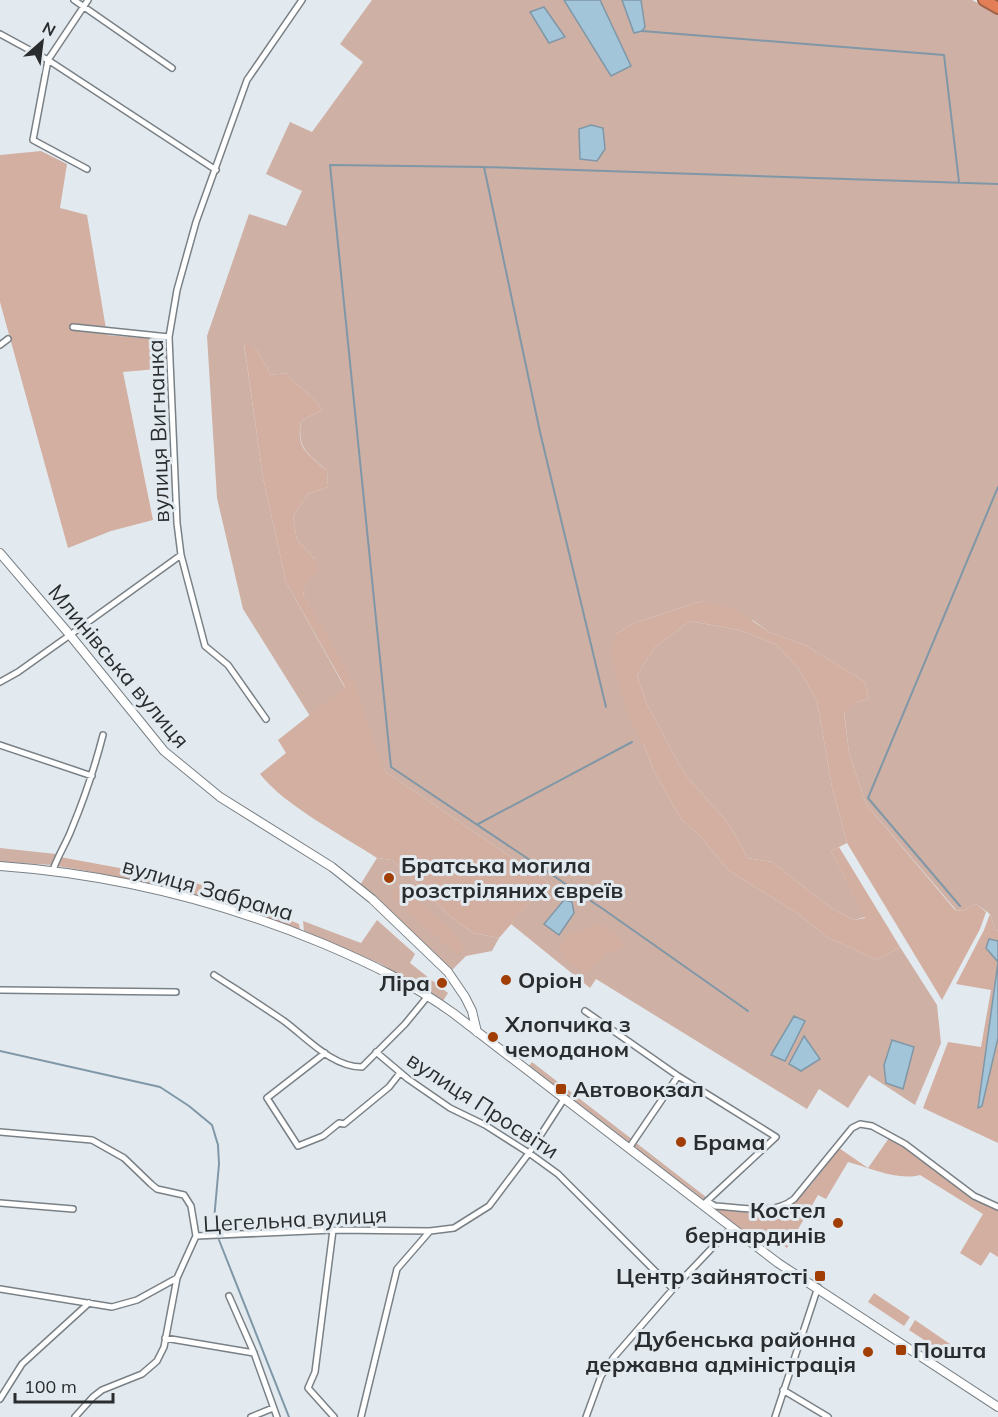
<svg xmlns="http://www.w3.org/2000/svg" width="998" height="1417" viewBox="0 0 998 1417" font-family="Mulish,sans-serif">
	<rect width="100%" height="100%" fill="#e2eaef"/>
	<path fill="#cfb0a4" d="M372,0H564L611,76L631,65L600,0H622L635,33L642,3L641,0H972L998,14V931L995,929L990,914L976,904L963,911L956,910L866,804L849,753L844,711L857,702L869,699L865,682L807,646L769,632L754,621L702,601L634,623L616,634L644,745L654,771L681,819L700,836L728,870L797,913L827,937L877,960L900,947L937,1005L941,1043L915,1105L869,1075L848,1108L819,1089L807,1109L596,979L590,988L511,924L548,882L386,772L321,627L303,594L315,559L297,540L293,516L308,494L328,487L327,471C307,452 297,450 301,421L322,410C314,395 297,387 286,373L271,375L257,350L244,344L263,478L286,582L345,688L310,716L243,609L217,498L207,336L249,214L286,226L302,191L266,174L290,122L312,132L363,62L340,44Z
		M690,621L739,630L776,644L799,669L817,701L832,787L847,843L831,851L865,917L854,920L831,908L772,862L748,858L728,823L683,772L647,704L637,676L654,648Z
		M0,848L56,854L52,865L0,862Z
		M377,858L392,860L451,917L473,933L499,938L492,951L466,956L451,971L413,932L360,885Z
		M377,920L415,954L410,963L448,993L443,1001L381,964L304,931L303,921L361,943Z
		M532,1062L633,1140L630,1144L529,1066Z
		M635,1142L706,1197L703,1200L633,1146Z"/>
	<path fill="#d3afa1" d="M41,151L67,164L60,208L87,215L107,335L165,340L168,368L123,372L153,520L111,531L68,548L0,302V155Z
		M244,343L257,350L271,375L286,373C297,387 314,395 322,410L301,421C296,450 307,452 327,471L328,487L308,494L293,516L297,540L315,559L319,570L308,581L303,594L357,689L372,737L386,772L548,882L499,938L473,933L451,917L392,860L377,858C342,835 285,806 260,774L286,753L278,740L345,687L286,582L263,478Z
		M702,601L735,609L769,632L807,646L865,682L869,699L857,702L844,712L849,753L866,804L955,910L963,911L976,904L986,912L980,929L942,1000L847,843L832,787L817,701L799,669L776,644L739,630L690,621L654,648L637,676L647,704L683,772L728,823L748,858L772,862L831,908L854,920L865,918L831,851L839,847L900,947L877,960L827,937L797,913L728,870L700,836L681,819L654,771L644,745L628,716L610,651L616,634L634,623Z
		M60,857L190,881L226,893L299,924L300,930C220,901 140,879 57,866Z
		M395,888L404,890L449,928L464,946L460,953L456,954L391,896Z
		M990,914L995,929L998,931V1143L923,1108L948,1042L981,1047L991,990L956,984L984,930Z
		M599,925L613,930L625,945L619,951H608L599,961L585,973L564,958L560,945L572,933Z
		M889,1138L903,1146L972,1198L998,1210V1257L990,1252L981,1266L960,1253L983,1214L920,1175C898,1181 870,1168 848,1162L826,1199L818,1195L787,1248L767,1234L760,1243L715,1209C734,1210 756,1214 775,1212C798,1209 825,1165 839,1148L868,1168Z
		M874,1293L910,1317L904,1326L868,1302Z
		M915,1320L953,1346L947,1355L909,1330Z"/>
	<path fill="#a3c5da" stroke="#7f97a7" stroke-width="1.5" d="M564,0H600L631,66L611,76Z
		M622,0H641L645,27L642,31L634,33Z
		M544,7L565,37L549,43L530,12Z
		M591,125L603,128L605,149L597,161L580,159L579,129Z
		M564,900L572,902L574,913L559,935L544,924Z
		M989,939L998,941V1038L982,1106L978,1108L998,962L986,948Z
		M794,1016L805,1021L785,1061L771,1055Z
		M804,1036L820,1059L801,1071L789,1064Z
		M892,1040L914,1047L903,1089L886,1083L884,1065Z"/>
	<g fill="none" stroke-linecap="round" stroke-linejoin="round">
		<path stroke="#7f97a7" stroke-width="2" d="M642,31L944,55L959,182
			M484,167L540,432L606,707
			M478,824L632,742
			M960,906L868,798L998,487
			M748,1011L603,909L391,767L330,165L484,167L998,184
			M0,1051L160,1087L189,1106L212,1125L218,1145L219,1164L214,1220L216,1230
			M219,1240L289,1417"/>
		<g stroke="#7a8186" stroke-width="8">
			<path id="street" d="M74,0L172,68
				M0,34L48,60L216,170
				M87,169L33,140L48,60L88,0
				M73,327L169,337
				M0,345L8,339
				M0,682L18,672L70,635L181,555
				M266,719L228,665L205,646L181,555L177,523L169,337L177,290L196,222L247,80L302,0
				M0,745L92,776
				M53,870C58,855 67,842 72,828C85,797 95,766 103,735
				M214,975C237,990 261,1005 284,1021C307,1038 332,1067 362,1067L405,1024L428,996
				M0,990L176,992
				M585,1011L678,1076L776,1137L707,1201
				M376,1052L408,1079L450,1108L485,1125L529,1153L558,1174L673,1289
				M325,1053L267,1098L298,1146L323,1136L339,1123L344,1124L389,1087L400,1073
				M0,1132L92,1140L124,1158L151,1184L157,1189L184,1195L191,1206L196,1236
				M629,1148L678,1076
				M0,1203L73,1209
				M703,1205L707,1201L715,1206C740,1207 773,1216 794,1199L852,1128L860,1124L872,1126L905,1144L974,1196L998,1207
				M333,1230L315,1372L308,1388L334,1417
				M196,1236L333,1230L430,1231L454,1228L489,1206L529,1153L564,1099
				M0,1289L112,1307L137,1300L177,1278
				M229,1296L254,1353L277,1417
				M165,1338L254,1353
				M783,1390L828,1417
				M0,1399L22,1364L89,1303
				M75,1417L93,1397L102,1390L142,1374L157,1361L164,1347L177,1278L196,1236
				M251,1417L273,1408
				M361,1417L397,1269L430,1231
				M586,1417L601,1376L614,1357L673,1289L732,1227
				M775,1417L818,1287"/>
		</g>
		<g stroke="#7a8186" stroke-width="10">
			<path id="secondary" d="M0,553L70,635L164,751L220,797L332,867L372,899L448,972L465,997L472,1011L477,1032
				M0,866C111,874 221,901 324,944C371,964 411,983 453,1013L778,1263L998,1407"/>
		</g>
		<g stroke="#a26249" stroke-width="14">
			<path id="highway" d="M984,0L998,8"/>
		</g>
		<use href="#street" stroke="#fff" stroke-width="5"/>
		<use href="#secondary" stroke="#fff" stroke-width="8"/>
		<use href="#highway" stroke="#e27f57" stroke-width="10"/>
	</g>
	<g fill="#a13e06" stroke="#e2eaef" stroke-width="2">
		<circle cx="389" cy="878" r="6"/>
		<circle cx="506" cy="980" r="6"/>
		<circle cx="442" cy="983" r="6"/>
		<circle cx="493" cy="1037" r="6"/>
		<rect x="555" y="1083" width="12" height="12" rx="3"/>
		<circle cx="681" cy="1142" r="6"/>
		<circle cx="838" cy="1223" r="6"/>
		<rect x="814" y="1270" width="12" height="12" rx="3"/>
		<rect x="895" y="1344" width="12" height="12" rx="3"/>
		<circle cx="868" cy="1352" r="6"/>
	</g>
	<g text-anchor="middle" dominant-baseline="central" stroke-width="6" stroke-linejoin="round" paint-order="stroke">
		<g font-size="22" fill="#2a2d2f" stroke="#e2eaef">
			<text transform="translate(158 431) rotate(-92)">вулиця Вигнанка</text>
			<text transform="translate(119 666) rotate(50)">Млинівська вулиця</text>
			<text transform="translate(208 889) rotate(16)">вулиця Забрама</text>
			<text transform="translate(483 1105) rotate(33)">вулиця Просвіти</text>
			<text transform="translate(295 1219) rotate(-3)">Цегельна вулиця</text>
		</g>
		<g font-size="22" font-weight="bold" fill="#2a2d2f" stroke="#e2eaef" text-anchor="start">
			<text x="401" y="865">Братська могила<tspan x="401" dy="25">розстріляних євреїв</tspan></text>
			<text x="518" y="980">Оріон</text>
			<text x="430" y="983" text-anchor="end">Ліра</text>
			<text x="505" y="1024">Хлопчика з<tspan x="505" dy="25">чемоданом</tspan></text>
			<text x="573" y="1089">Автовокзал</text>
			<text x="693" y="1142">Брама</text>
			<text x="826" y="1210" text-anchor="end">Костел<tspan x="826" dy="25">бернардинів</tspan></text>
			<text x="808" y="1276" text-anchor="end">Центр зайнятості</text>
			<text x="856" y="1339" text-anchor="end">Дубенська районна<tspan x="856" dy="25">державна адміністрація</tspan></text>
			<text x="913" y="1350">Пошта</text>
		</g>
	</g>
	<g transform="translate(42 42) rotate(28)" stroke="#e2eaef" stroke-width="4.5" paint-order="stroke">
	<path d="M0-4.5L10 22L0 15L-10 22Z" fill="#2a2d2f"/>
	<text y="-9" font-size="16" font-weight="bold" text-anchor="middle" fill="#2a2d2f">N</text>
	</g>
	<path d="M15 1393v9h98v-9" fill="none" stroke="#2a2d2f" stroke-width="3"/>
	<text x="24" y="1393" font-size="18" fill="#2a2d2f" stroke="#e2eaef" stroke-width="4.5" paint-order="stroke">100 m</text>
</svg>
